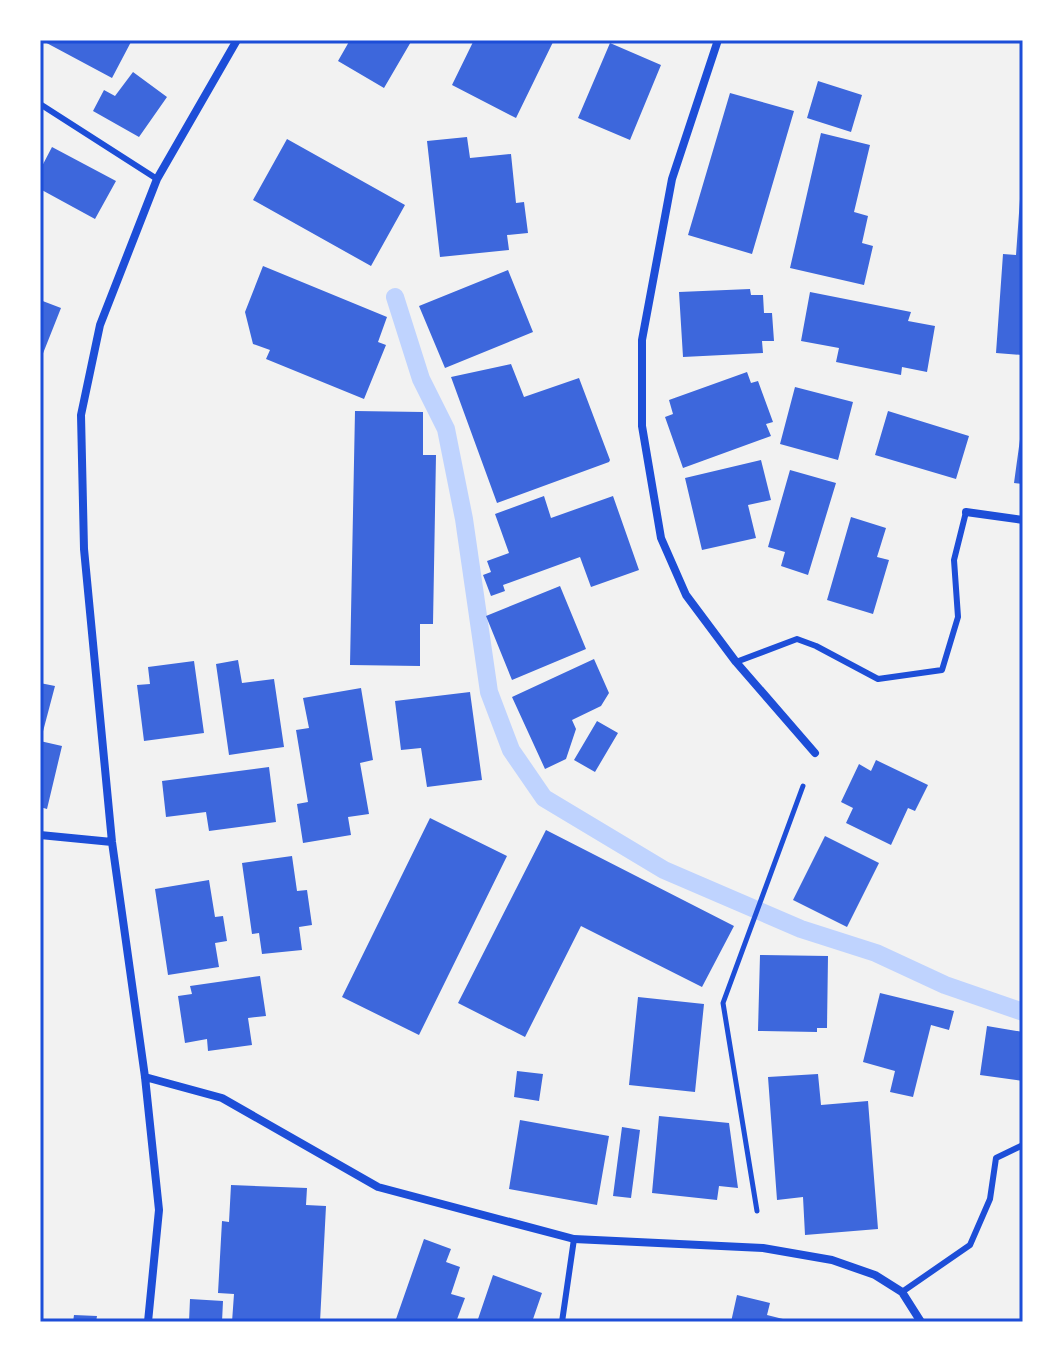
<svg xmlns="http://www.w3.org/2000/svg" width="1063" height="1362" viewBox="0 0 1063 1362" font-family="Mulish,sans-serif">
	<rect width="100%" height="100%" fill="#f2f2f2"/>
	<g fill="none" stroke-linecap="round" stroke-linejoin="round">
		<path stroke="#bfd3fe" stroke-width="18" d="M395,297L421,379L446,429L464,519L489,692L511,750L544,798L664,870L801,929L876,953L945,985L1023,1012"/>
	</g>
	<path fill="#3d67dc" d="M41,40H132L112,78Z
		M350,40H412L384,88L338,61Z
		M474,40H554L516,118L452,85Z
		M610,43L661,65L630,140L578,118Z
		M133,72L167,97L139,137L93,111L104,90L115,96Z
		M818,81L862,95L851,132L807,118Z
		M730,93L794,111L752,254L688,235Z
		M821,133L870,145L854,212L868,216L862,243L873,246L864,285L790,268Z
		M467,137L470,158L511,154L516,203L524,202L528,233L507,235L509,250L440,257L427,141Z
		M287,139L405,205L371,266L253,200Z
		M52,147L116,181L95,219L40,189V170Z
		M1021,185H1023V355L996,353L1003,254L1016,255Z
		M263,266L387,317L378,342L386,345L364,399L266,359L270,350L253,344L245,312Z
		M508,270L533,332L445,368L419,306Z
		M750,289L751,295H763L764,313H772L774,341H762L763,353L683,357L679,292Z
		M810,292L911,312L908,321L935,326L927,372L902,367L901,375L836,362L839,348L801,341Z
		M40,300L61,308L40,361Z
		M511,364L524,397L579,378L610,460L609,462L497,503L451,377Z
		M747,372L751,383L758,381L773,422L766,424L771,436L683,468L665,417L673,414L669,400Z
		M795,387L853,402L838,460L780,444Z
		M355,411L423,412V455H436L433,624H420V666L350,665Z
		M888,411L969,436L956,479L875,455Z
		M1021,432L1023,433V484L1014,483Z
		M761,460L771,500L748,505L756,538L702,550L685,478Z
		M790,470L836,483L808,575L781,566L785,552L768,547Z
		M544,496L551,518L613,496L639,570L591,587L580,557L503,585L505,591L491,596L483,575L491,572L487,561L509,553L495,514Z
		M851,517L886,528L877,557L889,560L873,614L827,600Z
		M560,586L586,649L512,680L486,616Z
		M594,659L609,693L601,706L572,720L576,729L566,759L545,769L512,697Z
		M238,660L242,683L274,679L284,747L229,755L216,664Z
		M194,661L204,733L144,741L137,685L150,684L148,667Z
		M40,683L55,686L41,739H40Z
		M361,688L373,760L360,763L369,814L348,817L351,835L303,843L297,804L308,802L296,730L309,728L303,698Z
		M470,692L482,780L427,787L421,748L401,750L395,701Z
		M597,721L618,733L595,772L574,760Z
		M40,741L62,746L47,809L40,807Z
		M876,760L928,785L915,811L908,808L891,845L846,823L853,808L841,802L859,764L871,771Z
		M269,767L276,822L209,831L206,812L166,817L162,781Z
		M430,818L507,856L419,1035L342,997Z
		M546,830L734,926L702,987L581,926L525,1037L458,1003Z
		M825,836L879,863L847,927L793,900Z
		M292,856L297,891L307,890L312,925L299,927L302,950L262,954L259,933L252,934L242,863Z
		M209,880L215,917L223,916L227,941L215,943L219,967L168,975L155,889Z
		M760,955L828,956L827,1028H817V1032L758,1031Z
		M260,976L266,1016L248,1018L252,1045L208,1051L207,1039L185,1043L178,996L192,994L190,986Z
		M880,993L954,1011L949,1030L931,1025L913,1097L890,1092L895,1071L863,1062Z
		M638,997L704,1004L695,1092L629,1085Z
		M987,1026L1023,1032V1081L980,1075Z
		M517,1071L543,1074L539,1101L514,1097Z
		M818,1074L821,1105L868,1101L878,1229L805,1235L803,1197L777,1200L768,1077Z
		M659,1116L729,1123L738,1188L719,1186L717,1200L652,1193Z
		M520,1120L609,1136L597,1205L509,1189Z
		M622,1127L640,1130L631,1198L613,1196Z
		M231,1185L307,1188L306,1205L326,1206L320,1322H232L234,1294L218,1293L222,1221L229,1222Z
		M424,1239L451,1249L446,1262L460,1267L451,1294L465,1298L456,1322H395Z
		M493,1275L542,1293L532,1322H477Z
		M737,1295L770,1303L767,1315L795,1322H731Z
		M190,1299L223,1301L222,1322H189Z
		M74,1315L97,1316L96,1322H73Z"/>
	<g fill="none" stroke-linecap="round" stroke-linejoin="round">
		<path stroke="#1d4ed8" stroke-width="5" d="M757,1211L723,1003L803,786"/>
		<path stroke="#1d4ed8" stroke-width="6" d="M40,104L157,179
			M736,662L797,639L816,646L878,679L942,670L958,617L954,560L966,512
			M902,1292L970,1245L990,1199L996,1158L1023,1145
			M562,1322L574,1239"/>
		<path stroke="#1d4ed8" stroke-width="8" d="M718,40L672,179L642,340V426L661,538L686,595L736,662L815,753
			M966,512L1023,520
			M40,835L112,842
			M145,1077L222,1098L378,1187L574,1239L763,1248L832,1260L875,1275L902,1292L921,1322
			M148,1322L159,1210L145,1077L112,842L84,549L81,415L100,325L157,179L237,40"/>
	</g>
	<rect width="1063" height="1362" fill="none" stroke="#ffffff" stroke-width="84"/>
	<rect x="42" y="42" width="979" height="1278" fill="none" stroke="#1d4ed8" stroke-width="3"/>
</svg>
